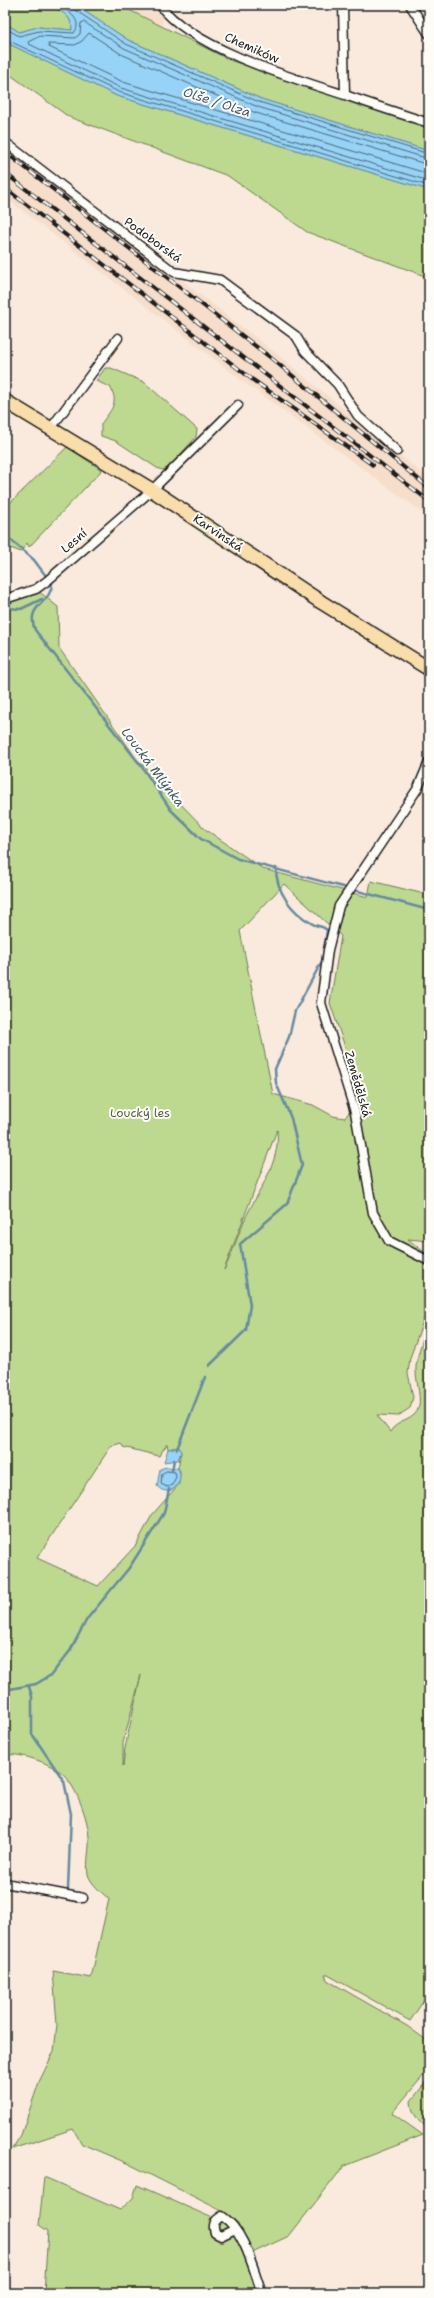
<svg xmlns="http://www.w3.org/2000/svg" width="434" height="2298" viewBox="0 0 434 2298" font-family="'Shantell Sans',sans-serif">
	<rect width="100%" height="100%" fill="#f9eadd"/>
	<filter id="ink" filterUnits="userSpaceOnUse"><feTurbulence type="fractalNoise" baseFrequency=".025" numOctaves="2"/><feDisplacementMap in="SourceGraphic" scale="8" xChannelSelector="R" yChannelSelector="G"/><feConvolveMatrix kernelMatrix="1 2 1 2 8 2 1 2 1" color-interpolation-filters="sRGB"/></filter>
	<g filter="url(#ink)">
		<path fill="#f6deca" d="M119,5H155L163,17L162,26Z
			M5,143L278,355L429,479V517L249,386L5,197Z"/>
		<path fill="#bdd88f" stroke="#6c7a56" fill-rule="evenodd" d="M5,5C27,5 72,0 72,30L38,27L19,32L5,23Z
			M75,5H119L232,61L429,126V151L261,99L128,40Z
			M5,42L117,96L429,190V280L422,275L307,232L228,176L69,117L5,71Z
			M105,368H111L144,382L197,429L196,437L168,468L162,470L157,468L116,441L101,436V424C110,411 120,403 110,387L96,381Z
			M67,447L102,470L29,547L27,543L21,552L5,546V508Z
			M36,589L58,607L59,648L136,758L205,829L263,869L368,897L371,881L429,895V1241L408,1239L429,1256V1304L410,1358L408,1373L413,1397L410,1408L398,1416L377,1415L390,1432C397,1419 416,1422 419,1406C421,1394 415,1379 416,1366C418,1351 424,1336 429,1322V1993L410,2021L328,1975H325L327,1980L407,2026L429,2042V2069L392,2113L423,2135L344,2166L289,2236L250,2254L238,2223L226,2213L129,2164L82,2144L73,2129L12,2149L21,2135L39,2082L54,2051L57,2025L53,1971L91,1978L109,1899C102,1893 90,1883 88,1874C86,1861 90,1849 89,1837C88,1819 78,1792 66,1777C56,1765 21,1752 5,1755V599ZM284,884L341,936L330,1003L350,1062L358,1099L345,1118L333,1116L313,1105L273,1094L240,931ZM277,1130C281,1163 257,1192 244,1221C237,1237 232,1255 224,1270ZM121,1443L123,1447L159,1456L167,1444L168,1449L178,1447L181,1452L178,1468L180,1471L179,1484L152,1515L136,1545L98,1586L37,1558L111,1446ZM141,1675L125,1748L123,1766V1743Z
			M429,2078V2129C418,2120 412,2115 411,2101Z
			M44,2177L120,2210L133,2198L137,2185L231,2226L236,2233L260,2293H44L48,2231L39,2225Z"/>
		<path fill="#96d3f7" stroke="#658a9f" d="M49,5H75L128,40L261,99L429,151V190L117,96L5,42V23L19,32L38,27L72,30C72,15 62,12 49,5Z
			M179,1447L181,1452L178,1460L164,1462L168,1449Z
			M166,1467L178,1468C186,1482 169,1500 157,1486L160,1469Z"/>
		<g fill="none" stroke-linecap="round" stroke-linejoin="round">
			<path stroke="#4d6574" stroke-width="1" d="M73,5L75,10L126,44L259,102L429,154
				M5,28L19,36L39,31L74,33C84,20 67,10 58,5
				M5,39L119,92L429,186
				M429,159L258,107L124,48L84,22L81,23L80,34L75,38L40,36L28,42L29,44L121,88L429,181
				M429,165L256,113L121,54L89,33L82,41L75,45L48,44L49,47L123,82L429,174
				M167,1471L175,1472L176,1477L172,1485L167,1487L161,1484L162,1474Z"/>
			<path stroke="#658a9f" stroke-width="2.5" d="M5,535L34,560L52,584C51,605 25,604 35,630L142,767L171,810L201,839L238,859L429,910
				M5,608L21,609L42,599
				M276,868C276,892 292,912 311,923C316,927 322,925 327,930L324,950
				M209,1366L246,1330L250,1305L240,1244L287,1204L302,1165L291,1118L276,1083L275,1069L289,1037L295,1011L322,961L323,955
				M177,1449L205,1377
				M172,1471L174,1460
				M29,1687L32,1696V1734L64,1781L71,1814L68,1889
				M5,1697L10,1689L36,1684L51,1675L70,1651L87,1619L129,1568L164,1513L169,1489"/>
			<g stroke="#1c1c1c" stroke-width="11">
				<path id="minor" d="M160,5C191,48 295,79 345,95C373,105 401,114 429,123
					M343,5L345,95
					M410,5L429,34
					M5,142L174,272L220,280L296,336L305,351L338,385L358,416L397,451
					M51,428L118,338
					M5,599L36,589L47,581L152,490L238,405
					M429,762L418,788L339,906L328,950L321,1003L355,1112L373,1213L389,1241L429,1261
					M5,1883L83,1898
					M235,2229L221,2236L215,2233C212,2224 215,2220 222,2216C245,2231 253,2269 262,2293
					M5,2290L8,2293"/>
			</g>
			<g stroke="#1c1c1c" stroke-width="16">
				<path id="primary" d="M5,401L152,490L321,602L429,669"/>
			</g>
			<use href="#minor" stroke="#fdfcf7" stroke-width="8"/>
			<use href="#primary" stroke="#f9ddab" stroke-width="13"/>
			<g stroke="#1c1c1c" stroke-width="4">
				<path id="rail" d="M5,152L271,358L429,488
					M5,173L429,501
					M5,188L253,380L373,465"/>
			</g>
			<use href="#rail" stroke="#fdfcf7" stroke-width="2.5" stroke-dasharray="8" stroke-linecap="butt"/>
		</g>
	</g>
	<g text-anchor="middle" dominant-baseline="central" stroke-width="4" stroke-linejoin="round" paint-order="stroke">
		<g font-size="12" fill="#1c1c1c" stroke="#fdfcf7">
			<text transform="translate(252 48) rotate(24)">Chemików</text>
			<text transform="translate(153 240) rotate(36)">Podoborská</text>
			<text transform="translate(218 533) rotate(34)">Karvinská</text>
			<text transform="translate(74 541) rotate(-41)">Lesní</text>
			<text transform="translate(358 1084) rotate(74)">Zemědělská</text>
		</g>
		<g font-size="12" fill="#545e44" stroke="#fdfcf7">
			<text x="140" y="1113">Loucký les</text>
		</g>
		<g font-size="13" font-style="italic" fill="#475c69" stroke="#fdfcf7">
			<text transform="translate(217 102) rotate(18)">Olše / Olza</text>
			<text transform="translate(153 767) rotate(53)">Loucká Mlýnka</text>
		</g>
	</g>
	<rect width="434" height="2298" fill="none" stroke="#fdfcf7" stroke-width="20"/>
	<rect x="10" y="10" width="414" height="2278" fill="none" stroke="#1c1c1c" stroke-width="1.5" filter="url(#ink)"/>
</svg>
